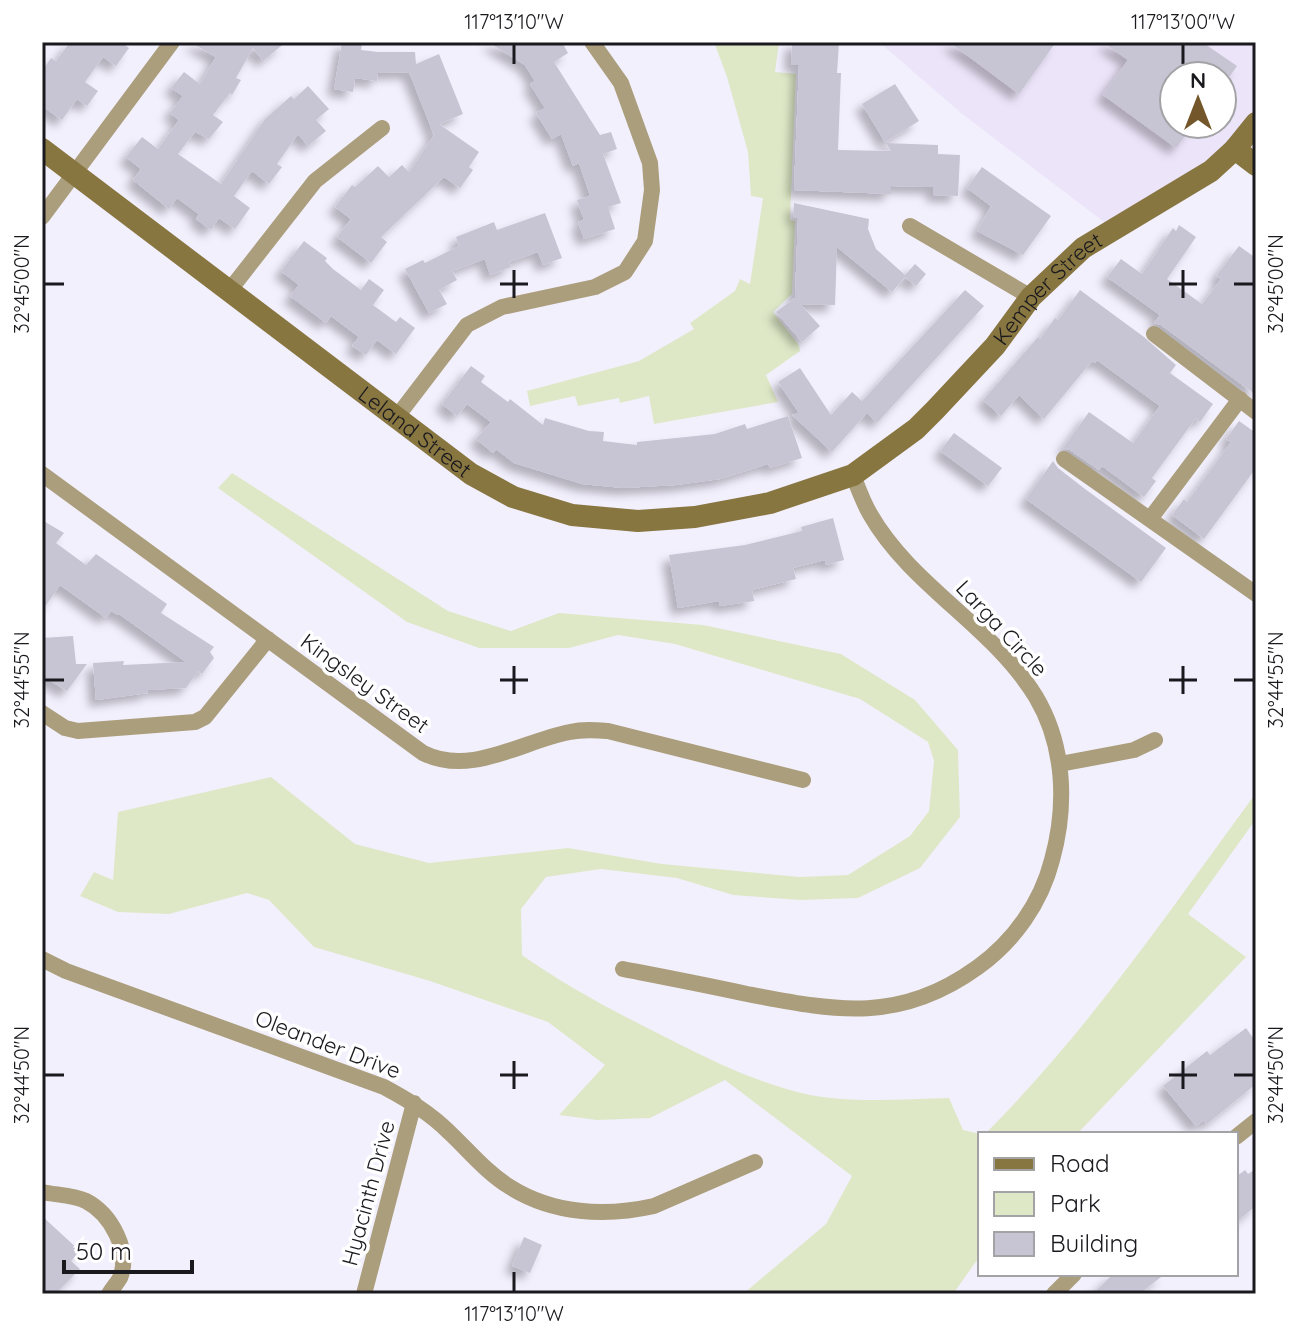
<svg xmlns="http://www.w3.org/2000/svg" width="1298" height="1336" viewBox="0 0 1298 1336" font-family="Quicksand,sans-serif">
	<defs>
		<filter id="shadow"><feDropShadow dx="-7" dy="7" stdDeviation="4" flood-color="#0004"/></filter>
	</defs>
	<rect width="100%" height="100%" fill="#f3f0fe"/>
	<path fill="#ece4f9" fill-rule="evenodd" d="M879,42H1256V107L1209,168L1108,225L961,113ZM1174,76H1222V124H1174Z"/>
	<path fill="#dee8c7" d="M714,42H779L775,72L796,74L790,220L795,221L792,294L773,312L799,345L800,351L766,375L778,402L654,424L649,396L620,403L619,398L578,406L575,396L530,406L527,391L639,361L694,329L690,323L735,291L740,279L750,284L763,198L751,196L748,152L727,77Z
		M232,473L448,611L511,631L559,613L703,625L841,654L915,700L958,750L960,817L920,868L858,898L800,900L733,895L677,878L601,869L546,877L521,909L522,955C570,989 623,1016 677,1043C713,1061 750,1079 790,1090C840,1105 897,1099 949,1098L963,1130L980,1134V1256L953,1294H743L826,1224L852,1176L725,1080L650,1118L597,1120L559,1115L605,1065L548,1022L430,981L314,947L269,900L247,893L169,914L118,912L80,896L94,872L113,880L118,812L271,777L355,844L429,863L568,848L662,864L800,877L848,875L910,836L929,811L934,761L928,742L860,699L675,644L618,635L569,648H479L407,622L218,488Z
		M1256,793V819L1188,914L1246,957L1077,1134H985C1088,1031 1170,910 1256,793Z"/>
	<path fill="#c7c4d4" filter="url(#shadow)" d="M70,42H121L129,48L116,66L103,57L85,82L98,91L87,106L77,99L62,120L42,106V71L51,58L56,61Z
		M190,42H286L263,61L253,48L236,78L241,80L232,95L230,93L213,115L223,122L209,139L195,132L178,154L221,184L265,119L291,96L294,99L308,86L329,109L316,120L326,131L308,146L298,134L277,164L282,167L269,184L252,171L234,196L250,208L235,229L219,218L211,230L196,219L199,214L177,198L169,209L133,180L141,169L126,157L142,137L158,149L179,120L170,113L183,96L171,88L184,72L200,84L216,57Z
		M342,42L362,44L361,50L378,52H415L416,64L439,54L463,114L439,124L479,152L469,167L473,170L460,188L444,177L381,237L387,242L371,263L337,237L351,219L335,207L352,185L355,187L378,166L389,177L402,165L409,172L434,135L409,72L378,73L377,81L355,78L353,92L334,89Z
		M488,42H562L568,53L554,62L600,135L611,132L617,149L603,154L621,203L608,207L615,229L584,239L578,222L584,220L577,200L590,196L579,163L573,166L561,134L552,139L536,113L545,108L530,84L535,81L525,65Z
		M792,42H839L837,73H841L838,150L891,151L886,143L938,145V154L960,155L958,196L933,195V187L891,186V194L794,190L799,65H791Z
		M949,42H1056L1019,94Z
		M1103,42H1202L1237,66L1230,76H1174V124H1194L1176,148L1103,95L1128,60Z
		M895,84L919,121L885,142L862,104Z
		M982,167L1051,216L1023,255L977,231L991,206L967,188Z
		M794,203L869,219L868,229L876,249L905,275L915,264L926,274L916,286L905,277L892,292L837,247L835,305L800,304L820,326L802,342L776,312L795,298L798,218H793Z
		M545,213L562,258L543,265L538,252L509,262L511,267L490,275L485,259L452,271L457,280L439,290L447,304L429,313L405,269L423,260L425,263L459,246L456,237L494,222L497,230Z
		M1179,225L1196,237L1167,279L1202,304L1221,279L1216,276L1239,246L1256,258V395L1161,325L1154,323L1160,315L1107,277L1121,259L1142,274L1173,228L1176,231Z
		M304,241L327,258L325,261L333,269L361,290L369,279L384,290L373,305L396,322L400,317L415,328L396,354L377,340L366,355L352,346L359,337L331,316L326,323L290,296L299,285L281,271Z
		M965,290L984,306L877,423L867,413L832,452L792,415L799,413L778,382L800,368L831,415L852,392L862,401Z
		M1080,290L1144,337L1176,365L1170,373L1213,404L1200,422L1196,418L1152,478L1156,481L1144,497L1102,466L1099,470L1070,450L1063,448L1089,412L1133,443L1160,406L1097,360L1095,363L1092,361L1044,419L1019,395L1001,416L983,400L1038,337L1040,339L1055,318L1058,320Z
		M471,366L485,376L481,382L508,402L510,399L543,425L545,418L589,431L604,432L603,441L637,445V442L715,434L745,424L747,429L788,416L802,458L770,468L768,464L720,479L676,485L623,488L582,484L514,463L496,449L493,453L476,439L491,422L467,404L457,416L442,404Z
		M1239,421L1256,433V468L1204,539L1172,515L1184,499L1187,502L1231,442L1226,439Z
		M954,433L1002,468L988,486L940,451Z
		M1053,461L1058,468L1085,489L1166,548L1141,582L1026,499Z
		M833,518L844,560L826,565L825,560L793,568L796,579L752,590L754,601L720,606L719,601L678,608L669,555L745,545L802,531L801,527Z
		M42,520L64,533L56,543L86,565L96,554L167,604L161,613L214,647L210,652L214,658L202,674L198,671L186,688L147,690L148,693L96,700L93,663L124,661L123,665L186,662L119,614L118,615L111,611L106,618L60,585L42,611Z
		M73,636L76,664H87L67,691L42,676V638Z
		M1246,1028L1256,1042V1084L1207,1124L1204,1120L1196,1126L1163,1086L1207,1051L1210,1055Z
		M1256,1169V1206L1236,1222V1177L1245,1170L1248,1174Z
		M42,1216L80,1251L71,1261L80,1269L55,1294H42Z
		M524,1237L542,1245L530,1273L512,1266Z
		M1113,1274H1165L1139,1294H1093Z"/>
	<g fill="none" stroke-linecap="round" stroke-linejoin="round">
		<path stroke="#ab9e7c" stroke-width="16" d="M42,217L172,42
			M910,226L1031,297
			M229,291L315,181L382,128
			M1154,334L1256,412
			M396,418L467,325L502,307L595,287L625,272L645,241L652,190L650,163L621,83L592,42
			M1064,459L1256,594
			M42,474L423,753C471,777 522,741 570,732C583,729 595,730 608,731L803,780
			M1150,519L1240,399
			M42,713L65,728L78,731L195,722L205,717L268,639
			M1060,764L1134,750L1155,740
			M42,959L66,971L384,1087C408,1100 430,1113 450,1133C469,1151 487,1173 510,1187C553,1214 605,1217 654,1206L755,1162
			M623,969C664,977 706,985 747,994C836,1011 899,1024 978,967C1014,941 1041,903 1052,860C1067,806 1065,746 1036,697C993,626 911,586 870,514C863,502 858,488 853,475
			M1236,1137L1256,1121
			M42,1192C56,1195 74,1195 86,1201C111,1214 131,1251 120,1278C117,1283 112,1289 109,1294
			M364,1294L414,1103
			M1054,1294L1074,1274"/>
		<g stroke="#887641" stroke-width="22">
			<path id="s1" d="M42,149L471,474L513,497L572,515L638,521L695,517L770,503L853,475L916,429L935,410L995,346L1031,297L1083,248L1211,171L1235,149L1256,123"/>
			<path d="M1235,149L1256,165"/>
		</g>
	</g>
	<path fill="none" stroke="#1a191e" stroke-width="3" d="M514,44V64M1183,44V64M514,270V298M1183,270V298M44,284H64M500,284H528M1169,284H1197M1234,284H1254M514,666V694M1183,666V694M44,680H64M500,680H528M1169,680H1197M1234,680H1254M514,1061V1089M1183,1061V1089M44,1075H64M500,1075H528M1169,1075H1197M1234,1075H1254M514,1272V1292"/>
	<g text-anchor="middle" dominant-baseline="central" stroke-width="7" stroke-linejoin="round" paint-order="stroke">
		<g font-size="22" fill="#1a191e" stroke="#fff">
			<text stroke="none"><textPath href="#s1" startOffset="1206">Kemper Street</textPath></text>
			<text stroke="none"><textPath href="#s1" startOffset="468">Leland Street</textPath></text>
			<text transform="translate(1002 628) rotate(47)">Larga Circle</text>
			<text transform="translate(365 683) rotate(36)">Kingsley Street</text>
			<text transform="translate(328 1044) rotate(21)">Oleander Drive</text>
			<text transform="translate(368 1193) rotate(-75)">Hyacinth Drive</text>
		</g>
	</g>
	<rect width="1298" height="1336" fill="none" stroke="#ffffff" stroke-width="88"/>
	<rect x="978" y="1132" width="260" height="144" fill="#ffffff" stroke="#a3a3a5" stroke-width="2"/>
	<rect x="994" y="1158" width="40" height="12" fill="#887641" stroke="#a3a3a5" stroke-width="2"/>
	<text x="1050" y="1172" font-size="24" fill="#1a191e">Road</text>
	<rect x="994" y="1192" width="40" height="24" fill="#dee8c7" stroke="#a3a3a5" stroke-width="2"/>
	<text x="1050" y="1212" font-size="24" fill="#1a191e">Park</text>
	<rect x="994" y="1232" width="40" height="24" fill="#c7c4d4" stroke="#a3a3a5" stroke-width="2"/>
	<text x="1050" y="1252" font-size="24" fill="#1a191e">Building</text>
	<g transform="translate(1198 100)"><circle r="38" fill="#ffffff" stroke="#a3a3a5" stroke-width="2"/>
	<path d="M0-6L14 30L0 20L-14 30Z" fill="#73572a"/>
	<text y="-12" font-size="22" font-weight="bold" text-anchor="middle" fill="#1a191e">N</text>
	</g>
	<path d="M64 1260v12h128v-12" fill="none" stroke="#1a191e" stroke-width="4"/>
	<text x="76" y="1260" font-size="24" fill="#1a191e" stroke="#ffffff" stroke-width="6" paint-order="stroke">50 m</text>
	<rect x="44" y="44" width="1210" height="1248" fill="none" stroke="#1a191e" stroke-width="3"/>
	<g font-size="20" text-anchor="middle" fill="#1a191e">
		<text x="514" y="29">117°13'10"W</text>
		<text x="1183" y="29">117°13'00"W</text>
		<text transform="translate(22 284) rotate(-90)" y="7">32°45'00"N</text>
		<text transform="translate(1276 284) rotate(-90)" y="7">32°45'00"N</text>
		<text transform="translate(22 680) rotate(-90)" y="7">32°44'55"N</text>
		<text transform="translate(1276 680) rotate(-90)" y="7">32°44'55"N</text>
		<text transform="translate(22 1075) rotate(-90)" y="7">32°44'50"N</text>
		<text transform="translate(1276 1075) rotate(-90)" y="7">32°44'50"N</text>
		<text x="514" y="1321">117°13'10"W</text>
	</g>
</svg>
